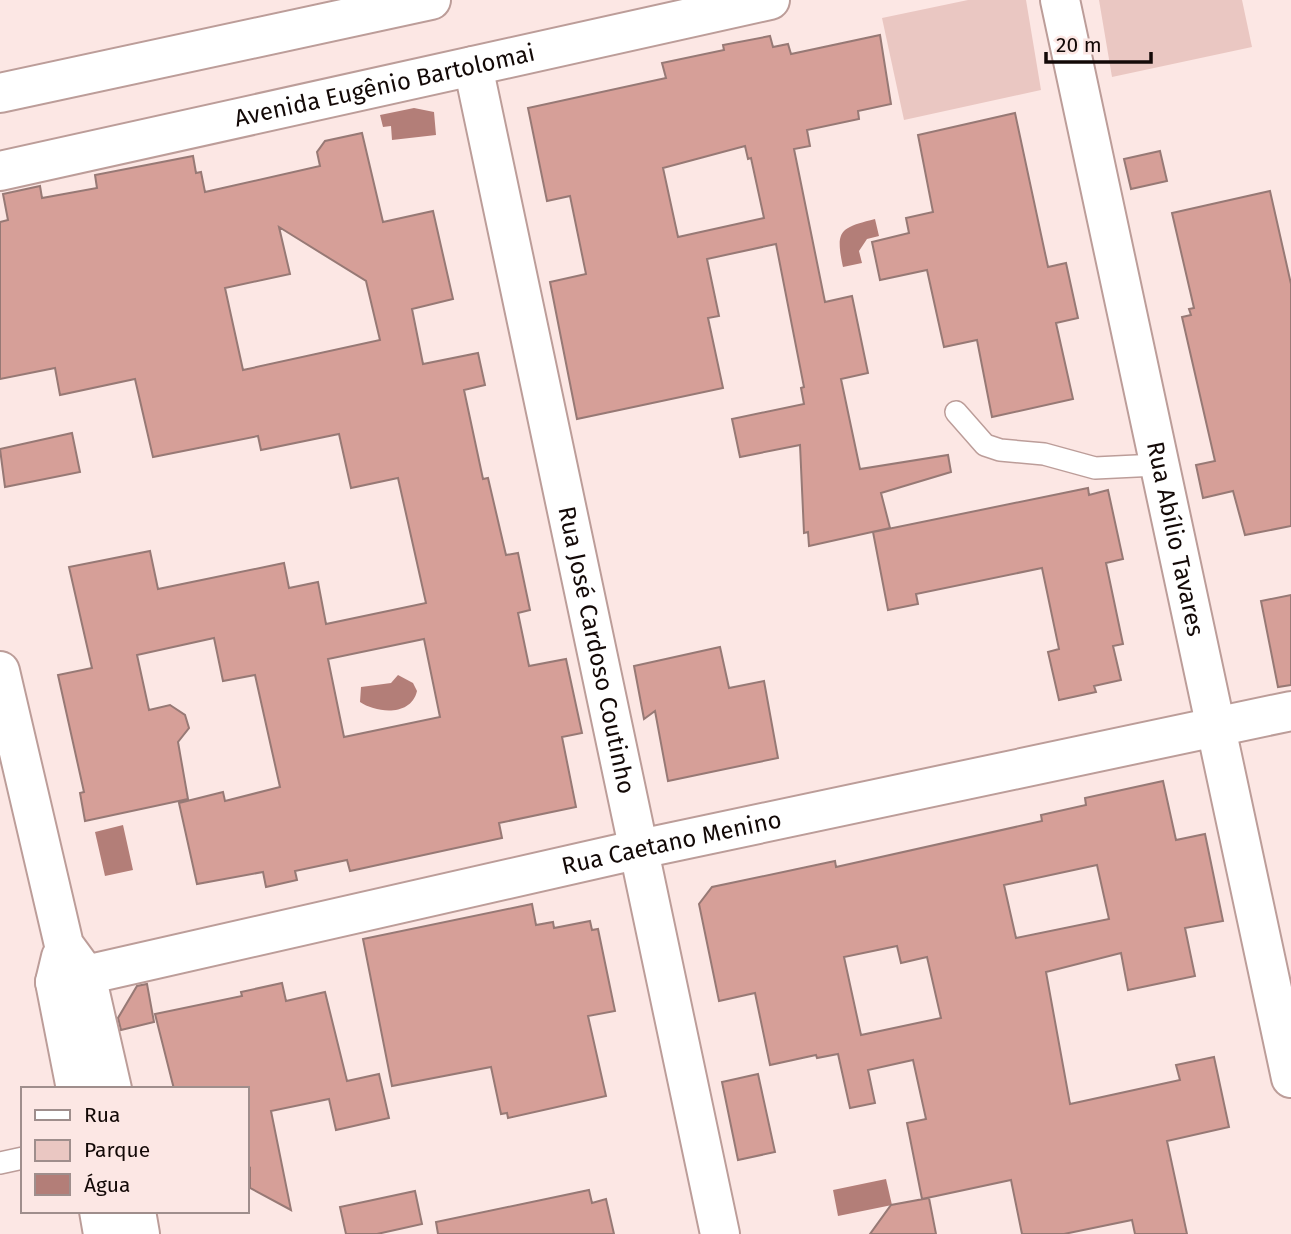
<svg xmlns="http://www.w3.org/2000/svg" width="1291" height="1234" viewBox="0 0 1291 1234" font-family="'Fira Sans',sans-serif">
	<rect width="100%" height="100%" fill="#fce7e4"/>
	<path fill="#eac7c2" d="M968,0H1026L1041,90L904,120L882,18Z
		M1099,0H1242L1252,47L1112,77Z"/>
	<path fill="#b37e78" d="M414,108L434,112L436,135L392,140L391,126L383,127L380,115Z
		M875,219L879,236L867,239L859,251L862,263L843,267C835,230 840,228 875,219Z
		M398,675L413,683L417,691C411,717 376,713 360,702L361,687L391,683Z
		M123,825L133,870L105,876L95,832Z
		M886,1179L892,1205L838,1216L833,1190Z"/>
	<path fill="#d69f98" stroke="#977975" stroke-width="2" fill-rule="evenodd" d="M880,35L891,104L858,111L859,119L807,130L810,146L794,149L825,302L852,296L868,373L841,379L860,469L948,455L951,472L881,493L890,528L809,546L808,532L804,533L800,445L740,457L732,419L804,404L801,388L804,387L776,244L707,259L719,316L708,318L723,388L577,419L550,282L586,274L570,196L547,201L528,108L666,78L662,63L724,50L723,45L770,36L773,47L788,44L791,54ZM745,146L748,159L751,158L764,218L678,237L663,168Z
		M1015,113L1048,267L1066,263L1078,318L1056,323L1073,399L992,417L977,340L944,347L927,270L880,280L872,242L909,233L906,218L933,212L918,135Z
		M362,133L383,222L433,211L453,299L412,309L423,364L478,353L485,385L464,390L483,479L488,478L506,555L518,553L530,610L518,613L529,666L566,659L582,733L562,737L576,807L499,823L502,838L350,871L347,860L295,871L297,880L266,887L263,872L197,884L179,803L223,792L225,801L280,787L255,675L223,681L214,638L137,655L149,710L170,705L185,715L189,728L178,742L188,799L85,821L80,793L84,792L58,675L92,668L69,567L150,551L158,589L284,563L289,588L318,582L326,624L426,603L398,478L351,488L339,434L261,450L258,436L153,457L135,379L60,395L55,368L0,379V222L8,220L3,194L40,186L42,198L97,188L95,175L193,156L196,173L201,172L205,192L320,166L317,152L325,141ZM279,227L366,281L380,340L243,370L225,288L290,274ZM424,639L440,717L344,737L328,659Z
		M1160,151L1167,181L1131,189L1124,159Z
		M1270,191L1291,284V526L1245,535L1233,491L1203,498L1196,465L1215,461L1182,317L1191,315L1189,309L1194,308L1172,213Z
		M72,433L80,472L5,487L0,449Z
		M1088,488L1089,495L1108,490L1123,559L1106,563L1123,644L1113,646L1121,680L1094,686L1096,692L1059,700L1048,652L1059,649L1042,568L916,594L918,604L888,610L873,532Z
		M1291,595V685L1278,687L1261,601Z
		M720,647L729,688L764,681L778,758L668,781L655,711L644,719L634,666Z
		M1163,781L1176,840L1205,834L1223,921L1185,928L1195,976L1128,990L1121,953L1046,972L1070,1104L1180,1080L1176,1065L1214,1057L1229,1127L1167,1141L1187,1234H1135L1132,1220L1064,1234H1022L1011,1180L922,1199L907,1123L926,1119L913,1060L868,1070L875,1103L850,1108L838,1054L817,1058L816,1055L770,1065L755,993L719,1001L699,904L712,887L835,861L836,867L1042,821L1041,815L1086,805L1085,798ZM1097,865L1109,919L1016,938L1004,885ZM897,946L901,963L927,957L941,1018L861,1035L844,957Z
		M532,904L536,925L553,922L554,928L590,921L592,930L598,929L615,1011L588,1016L606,1096L508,1118L507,1113L501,1114L491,1067L392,1086L363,939Z
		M282,983L286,1001L325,992L347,1081L379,1074L389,1118L336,1130L329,1099L271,1111L291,1210L250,1188V1168L247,1169V1089H174L155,1014L242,996L241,992Z
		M147,984L154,1022L121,1030L118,1018L137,986Z
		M758,1074L775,1152L738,1160L722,1082Z
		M589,1190L592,1203L606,1199L614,1234H438L436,1222Z
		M415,1191L422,1224L377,1234H346L340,1207Z
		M929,1198L936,1234H870L891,1205Z"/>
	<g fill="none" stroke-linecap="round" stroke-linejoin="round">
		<g stroke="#bc9d99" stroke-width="24">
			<path id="service" d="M956,412L985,445L1000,450L1044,454L1095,468L1157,465
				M0,1163L23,1158"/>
		</g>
		<g stroke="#bc9d99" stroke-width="42">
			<g id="minor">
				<path id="s1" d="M1060,0L1291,1078"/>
				<path id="s2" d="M473,66L720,1234"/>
				<path d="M0,671L64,945L86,975L112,1089"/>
				<path d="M61,957L55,982L76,1089"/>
				<path id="s3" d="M55,982L640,849L1291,711"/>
				<path d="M99,1211L103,1234"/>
				<path d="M136,1211L140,1234"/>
			</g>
		</g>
		<g stroke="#bc9d99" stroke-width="42">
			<g id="tertiary">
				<path d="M0,93L431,0"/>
				<path id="s4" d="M0,171L770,0"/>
			</g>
		</g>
		<use href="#service" stroke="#fff" stroke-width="21"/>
		<use href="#minor" stroke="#fff" stroke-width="38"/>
		<use href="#tertiary" stroke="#fff" stroke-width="38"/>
	</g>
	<g text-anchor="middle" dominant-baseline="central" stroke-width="5" stroke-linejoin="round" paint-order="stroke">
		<g font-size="24" fill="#130907" stroke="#fce7e4">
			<text stroke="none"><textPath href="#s4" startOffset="394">Avenida Eugênio Bartolomai</textPath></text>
			<text stroke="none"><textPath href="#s1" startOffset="551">Rua Abílio Tavares</textPath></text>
			<text stroke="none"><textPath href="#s2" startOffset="597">Rua José Cardoso Coutinho</textPath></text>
			<text stroke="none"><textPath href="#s3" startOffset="632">Rua Caetano Menino</textPath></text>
		</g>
	</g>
	<rect x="21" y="1087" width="228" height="126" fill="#fce7e4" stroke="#9f8e8c" stroke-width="2"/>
	<rect x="35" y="1110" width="35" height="10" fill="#ffffff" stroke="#9f8e8c" stroke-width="2"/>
	<text x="84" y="1122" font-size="21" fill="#130907">Rua</text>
	<rect x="35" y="1140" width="35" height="21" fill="#eac7c2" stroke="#9f8e8c" stroke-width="2"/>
	<text x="84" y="1157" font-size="21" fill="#130907">Parque</text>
	<rect x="35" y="1174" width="35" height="21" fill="#b37e78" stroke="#9f8e8c" stroke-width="2"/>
	<text x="84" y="1192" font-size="21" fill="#130907">Água</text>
	<path d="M1046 52v10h105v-10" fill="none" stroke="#130907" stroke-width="3.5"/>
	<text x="1056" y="52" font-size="21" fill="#130907" stroke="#fce7e4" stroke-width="5" paint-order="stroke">20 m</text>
</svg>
